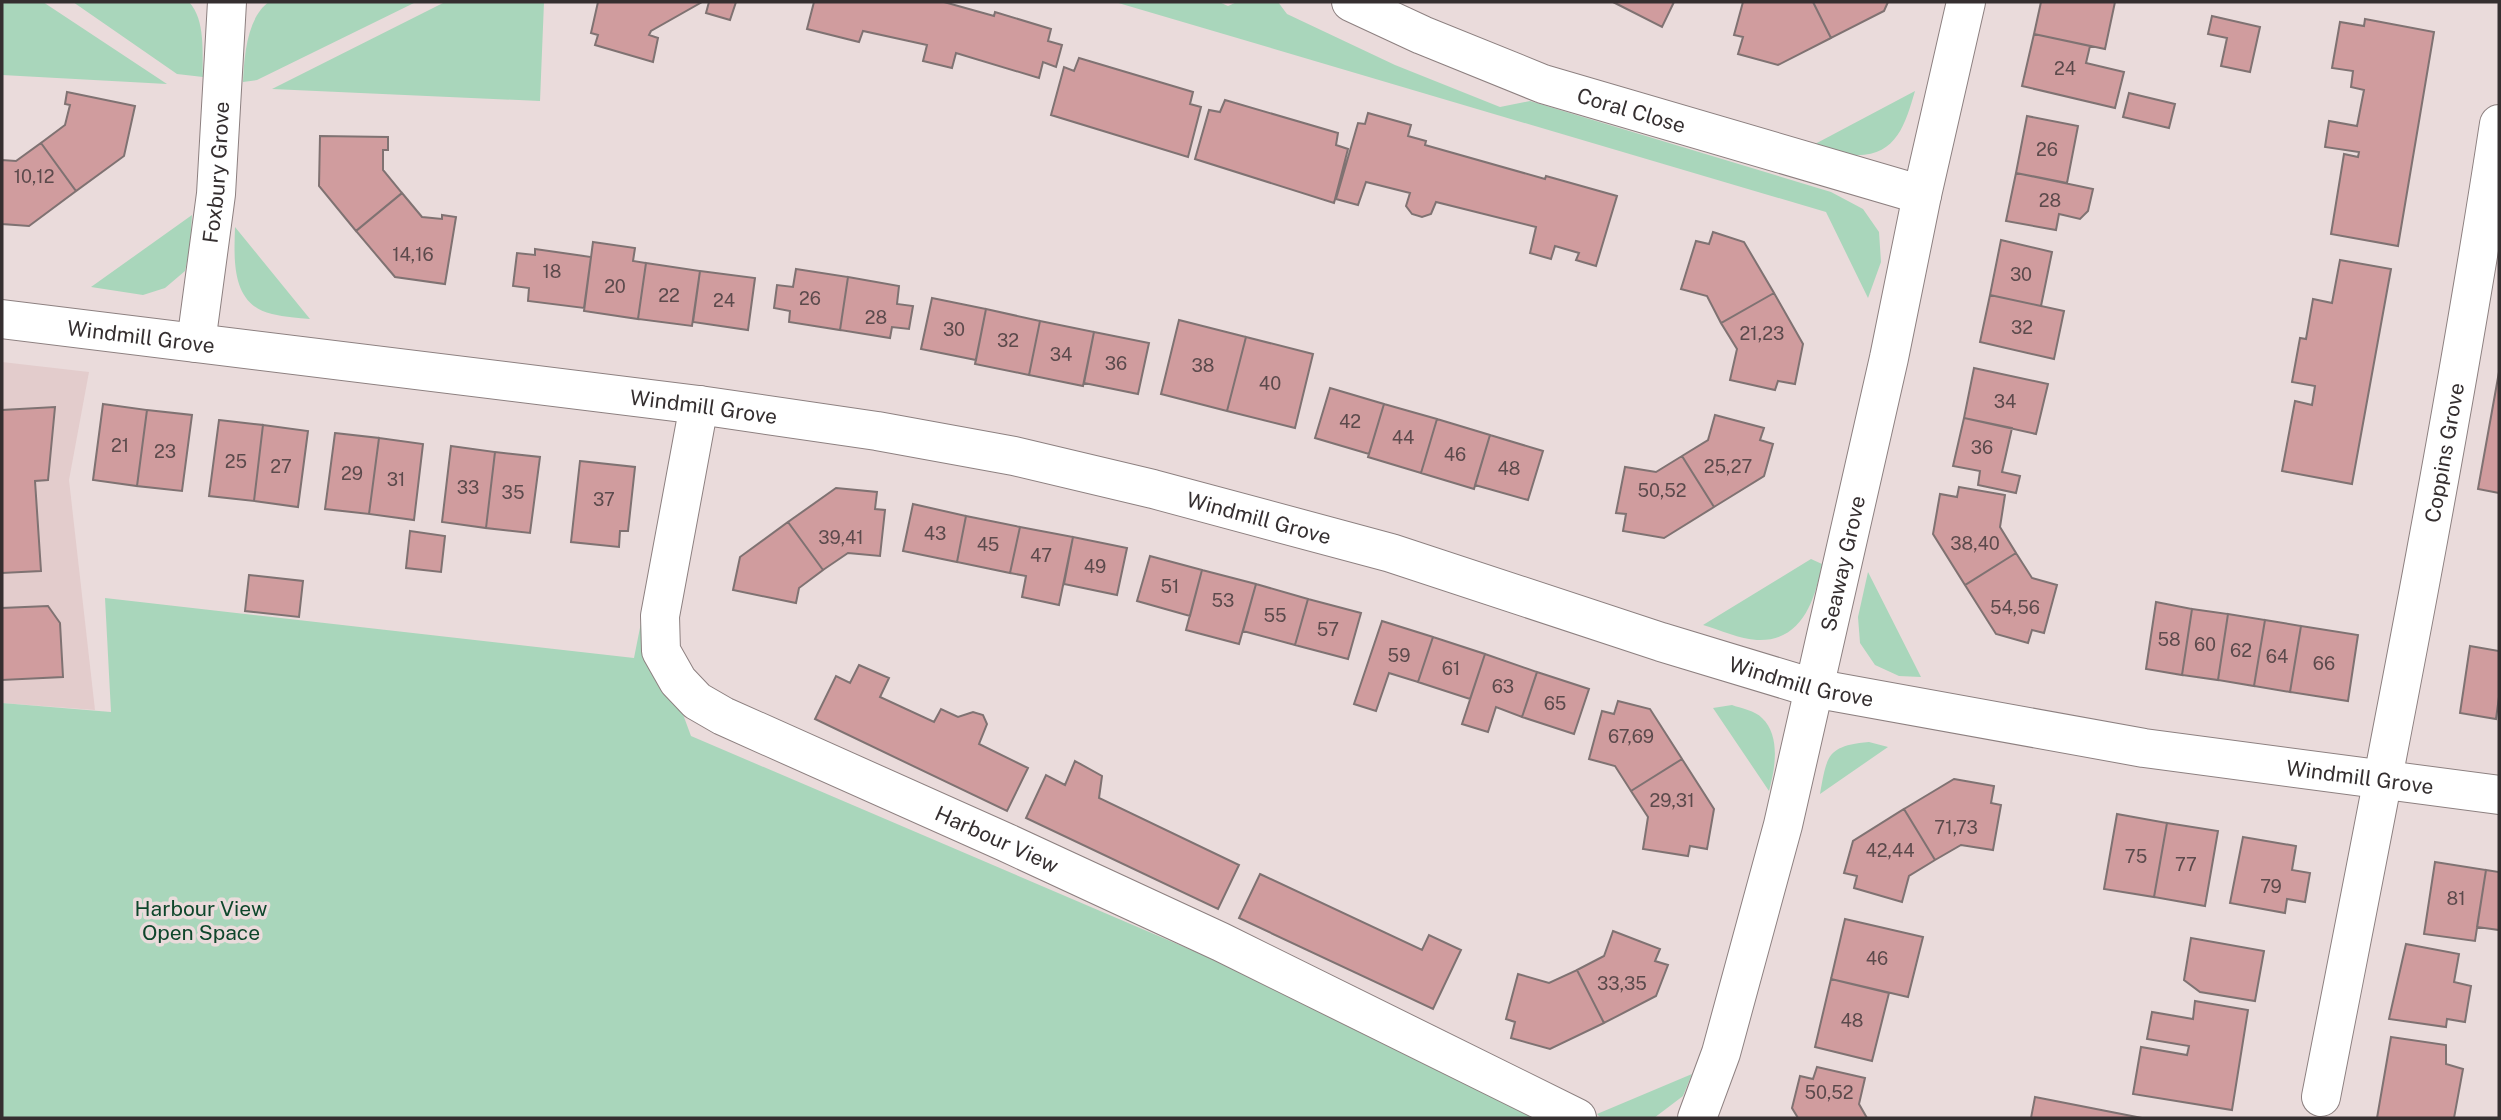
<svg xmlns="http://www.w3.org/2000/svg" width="2501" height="1120" viewBox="0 0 2501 1120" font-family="'Public Sans',sans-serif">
	<rect width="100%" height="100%" fill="#eadbdb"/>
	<path fill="#e3cccc" d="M2,362L89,372L69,480L95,710L2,703Z"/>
	<path fill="#a9d6bb" d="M2,2H43L167,84L2,75Z
		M73,2H189C206,20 202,54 203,77L177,74Z
		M269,2H416L257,80L243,82C244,57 247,17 269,2Z
		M445,2H544L540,101L272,89Z
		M1115,2H1219L1228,6L1237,2H1278L1287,14L1395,65L1500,107L1530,101L1831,192L1863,209L1879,232L1881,262L1868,298L1826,212Z
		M1915,91C1905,125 1896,158 1852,155C1840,154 1827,147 1815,144Z
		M192,215L190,248L185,271L165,288L143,295L91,287Z
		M235,227L310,319C298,318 285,317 272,314C231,305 234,260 235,227Z
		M679,431L664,663L691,736L1521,1091L1577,1118H2V703L111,712L105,598L634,658Z
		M1811,559L1822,564C1815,600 1802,642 1757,640C1740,639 1720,630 1703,625Z
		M1868,572L1921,677L1899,676L1875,665L1860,643L1858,617Z
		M1732,705C1740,708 1756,711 1762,718C1781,736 1775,769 1769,791L1713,708Z
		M1869,742L1888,747L1820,794C1827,755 1827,746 1869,742Z
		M1692,1074L1683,1096L1654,1118H1601L1597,1114Z"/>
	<path fill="#d09c9e" stroke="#7f7272" stroke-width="2" d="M598,2H702L651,31L649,35L658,38L653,62L595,45L598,35L591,33Z
		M709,2H736L730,20L706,13Z
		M814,2H944L994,16L995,12L1051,29L1048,41L1062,45L1056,67L1043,62L1039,78L956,53L952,68L923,61L927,45L863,31L859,42L807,29Z
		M1613,2H1674L1662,27Z
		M1743,2H1813L1831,38L1778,65L1738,54L1743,37L1734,35Z
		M1813,2H1888L1884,11L1831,38Z
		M2041,2H2115L2105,49L2034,34Z
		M2212,16L2260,27L2250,72L2221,66L2227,38L2208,34Z
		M2365,19L2434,32L2398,246L2331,234L2344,154L2358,157L2359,152L2325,147L2329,121L2357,126L2364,90L2351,87L2353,71L2332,68L2340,22L2364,26Z
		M2034,34L2090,46L2086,63L2124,72L2115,108L2022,86Z
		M1079,58L1193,92L1190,104L1201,107L1188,157L1051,115L1064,67L1074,71Z
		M67,92L135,106L124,156L76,191L41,143L65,125L70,105L65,104Z
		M2129,93L2175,104L2169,128L2123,117Z
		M1225,100L1338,133L1336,145L1348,149L1334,203L1195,159L1209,110L1220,112Z
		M1368,113L1411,125L1408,136L1426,141L1425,145L1545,179L1546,176L1617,196L1596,266L1576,260L1579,253L1555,246L1551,259L1530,253L1536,227L1436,202L1431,214L1422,217L1412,214L1406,206L1410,193L1366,182L1358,205L1336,199L1358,123L1365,124Z
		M2027,116L2078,126L2067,183L2016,173Z
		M320,136L388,137V150H383V170L402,193L356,231L319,186Z
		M41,143L76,191L29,226L2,224V160L16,161Z
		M2016,173L2093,189L2088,211L2080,219L2059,214L2056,230L2006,221Z
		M402,193L422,217L442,219V215L456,217L445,284L395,277L356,231Z
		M1713,232L1744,242L1774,293L1721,323L1707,296L1681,289L1696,241L1709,244Z
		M2001,240L2052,252L2041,306L1990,295Z
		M593,242L635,248L633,261L646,263L638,319L584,311Z
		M535,249L591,257L584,308L528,301L529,288L513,286L517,253L535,255Z
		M2340,260L2391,269L2352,484L2282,471L2295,401L2312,405L2315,386L2292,382L2300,338L2306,339L2313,299L2332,303Z
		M646,263L700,271L692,326L638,319Z
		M796,269L848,277L840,330L789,322L790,311L774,308L777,285L793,287Z
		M700,271L755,278L748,330L693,322Z
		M848,277L899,286L897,304L913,306L909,329L892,327L890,338L840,330Z
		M1774,293L1803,344L1795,384L1778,381L1775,390L1730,380L1737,349L1721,323Z
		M1990,295L2064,311L2054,359L1980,342Z
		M932,298L986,309L976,360L921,349Z
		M986,309L1040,321L1029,375L975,364Z
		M1179,320L1246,337L1227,411L1161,394Z
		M1040,321L1094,332L1083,386L1029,375Z
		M1094,332L1149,343L1138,394L1084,383Z
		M1246,337L1313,354L1295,428L1227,411Z
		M1974,368L2048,384L2036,434L1964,418Z
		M2499,372V493L2478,489Z
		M1330,388L1384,404L1369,454L1315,438Z
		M103,404L147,410L137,486L93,480Z
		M1384,404L1437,419L1421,473L1368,457Z
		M55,407L48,480L35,481L41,571L2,573V410Z
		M147,410L192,415L182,491L137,486Z
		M1715,415L1764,428L1760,440L1773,444L1764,476L1714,507L1682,456L1708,440Z
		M1964,418L2012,428L2002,472L2020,476L2016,493L1978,485L1980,471L1953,466Z
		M1437,419L1490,435L1474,489L1421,473Z
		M219,420L263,425L254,501L209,496Z
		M263,425L308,431L298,507L254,501Z
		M335,433L379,438L369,514L325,509Z
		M1490,435L1543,451L1528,500L1475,485Z
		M379,438L423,444L414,520L369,514Z
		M451,446L495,452L486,528L442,522Z
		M495,452L540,457L530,533L486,528Z
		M1682,456L1714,507L1664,538L1623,531L1626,514L1616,513L1625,467L1656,472Z
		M580,461L635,467L628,531H620L619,547L571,542Z
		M1959,487L2005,495L2000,527L2016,553L1965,585L1933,534L1940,494L1957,497Z
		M836,488L877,492L875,509L885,510L880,556L848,553L823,570L788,522Z
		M913,504L966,516L957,562L903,551Z
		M966,516L1020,527L1010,573L957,562Z
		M788,522L823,570L799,588L796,603L733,590L740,557Z
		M1020,527L1073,537L1059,605L1022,597L1026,576L1010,573Z
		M410,531L445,536L441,572L406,568Z
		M1073,537L1127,548L1117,595L1064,584Z
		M2016,553L2032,578L2057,585L2044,633L2032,630L2028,643L1996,634L1965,585Z
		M1150,556L1202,570L1190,616L1137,601Z
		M1202,570L1256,584L1239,644L1186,630Z
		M249,575L303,581L299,617L245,611Z
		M1256,584L1308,599L1295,645L1243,631Z
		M1308,599L1361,613L1348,659L1295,645Z
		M2156,602L2192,609L2182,675L2146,669Z
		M48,606L60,623L63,677L2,680V608Z
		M2192,609L2228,614L2218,680L2182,675Z
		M2228,614L2265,620L2254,686L2218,680Z
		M2265,620L2301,626L2290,692L2254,686Z
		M1382,621L1433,637L1418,682L1389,673L1376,711L1354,704Z
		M2301,626L2358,635L2348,701L2290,692Z
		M1433,637L1485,654L1470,699L1418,682Z
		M2470,646L2499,651V697L2496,719L2460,713Z
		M1485,654L1537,672L1522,717L1496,707L1488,732L1462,724Z
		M859,665L889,678L880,697L934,722L941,709L958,717L973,712L983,715L987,724L979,744L1028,768L1007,811L815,719L836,676L850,683Z
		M1537,672L1589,689L1574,734L1522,717Z
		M1618,701L1650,709L1682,759L1631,791L1615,766L1589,759L1602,711L1614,714Z
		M1682,759L1714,809L1707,849L1690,846L1688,856L1643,849L1648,817L1631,791Z
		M1075,761L1102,776L1099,798L1239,865L1218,909L1026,818L1046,775L1065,785Z
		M1954,779L1994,786L1991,803L2001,805L1993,850L1961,845L1935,860L1904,809Z
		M1904,809L1935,860L1909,876L1902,902L1854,888L1857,876L1844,873L1853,841Z
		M2117,814L2167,823L2154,897L2104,889Z
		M2167,823L2218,831L2205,906L2154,897Z
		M2243,837L2296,846L2292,870L2310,873L2305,902L2287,899L2285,913L2230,903Z
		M2435,862L2486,870L2475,941L2424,934Z
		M2486,870L2499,872V930L2477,927Z
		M1260,874L1422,950L1429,935L1461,950L1433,1009L1239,918Z
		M1845,919L1923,937L1908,997L1831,979Z
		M1613,931L1660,949L1655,961L1668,965L1656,996L1604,1023L1577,970L1604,956Z
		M2191,938L2264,951L2255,1001L2200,992L2184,980Z
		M2406,944L2459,954L2454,982L2471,986L2465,1022L2447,1019L2446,1027L2389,1019Z
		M1577,970L1604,1023L1550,1049L1511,1038L1515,1022L1506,1019L1518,974L1549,983Z
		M1831,979L1889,993L1872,1061L1815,1047Z
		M2195,1001L2248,1010L2232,1110L2133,1094L2141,1047L2187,1055L2189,1046L2147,1039L2152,1012L2193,1019Z
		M2391,1037L2446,1045V1064L2463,1069L2454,1118H2377Z
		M1817,1067L1865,1078L1859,1104L1867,1118H1798L1792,1108L1800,1076L1813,1079Z
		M2035,1097L2142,1118H2031Z"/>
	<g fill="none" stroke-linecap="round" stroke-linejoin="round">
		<g stroke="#8d8080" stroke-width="40">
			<g id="minor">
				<path id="s1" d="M1351,2L1422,35L1543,84L1922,195"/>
				<path id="s2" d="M2,319L699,405L877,431L1014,456L1153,489L1391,553L1661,642L1813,688L2144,748L2499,795"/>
				<path id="s3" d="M196,343L216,194L227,2"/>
				<path id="s4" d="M699,405L660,616L661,651L678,681L697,701L723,716L1005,842L1221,942L1577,1118"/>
				<path id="s5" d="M2321,1097C2384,773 2449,450 2499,124"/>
				<path id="s6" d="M1697,1118L1721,1053L1783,825L1889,358L1922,195L1966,2"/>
			</g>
		</g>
		<use href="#minor" stroke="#fff" stroke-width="38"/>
	</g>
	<g text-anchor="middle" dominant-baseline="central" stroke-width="7" stroke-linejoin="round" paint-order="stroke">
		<g font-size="18" fill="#5c4a4c">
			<text x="2065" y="68">24</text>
			<text x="2047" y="149">26</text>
			<text x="34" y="176">10,12</text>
			<text x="2050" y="200">28</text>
			<text x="413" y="254">14,16</text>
			<text x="552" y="271">18</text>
			<text x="2021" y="274">30</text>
			<text x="615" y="286">20</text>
			<text x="669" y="295">22</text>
			<text x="810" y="298">26</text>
			<text x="724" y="300">24</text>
			<text x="876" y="317">28</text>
			<text x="2022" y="327">32</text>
			<text x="954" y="329">30</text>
			<text x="1762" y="333">21,23</text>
			<text x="1008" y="340">32</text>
			<text x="1061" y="354">34</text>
			<text x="1116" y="363">36</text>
			<text x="1203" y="365">38</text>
			<text x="1270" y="383">40</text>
			<text x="2005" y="401">34</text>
			<text x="1350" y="421">42</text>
			<text x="1403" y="437">44</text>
			<text x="120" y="445">21</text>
			<text x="1982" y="447">36</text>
			<text x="165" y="451">23</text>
			<text x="1455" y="454">46</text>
			<text x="236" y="461">25</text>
			<text x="281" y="466">27</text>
			<text x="1728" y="466">25,27</text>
			<text x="1509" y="468">48</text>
			<text x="352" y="473">29</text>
			<text x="396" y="479">31</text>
			<text x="468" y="487">33</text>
			<text x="1662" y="490">50,52</text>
			<text x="513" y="492">35</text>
			<text x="604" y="499">37</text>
			<text x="935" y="533">43</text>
			<text x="841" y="537">39,41</text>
			<text x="1975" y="543">38,40</text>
			<text x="988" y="544">45</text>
			<text x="1041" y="555">47</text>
			<text x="1095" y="566">49</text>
			<text x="1170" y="586">51</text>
			<text x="1223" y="600">53</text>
			<text x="2015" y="607">54,56</text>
			<text x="1275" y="615">55</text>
			<text x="1328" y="629">57</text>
			<text x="2169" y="639">58</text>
			<text x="2205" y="644">60</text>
			<text x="2241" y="650">62</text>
			<text x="1399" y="655">59</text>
			<text x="2277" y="656">64</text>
			<text x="2324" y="663">66</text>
			<text x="1451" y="668">61</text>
			<text x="1503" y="686">63</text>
			<text x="1555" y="703">65</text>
			<text x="1631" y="736">67,69</text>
			<text x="1672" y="800">29,31</text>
			<text x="1956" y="827">71,73</text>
			<text x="1890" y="850">42,44</text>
			<text x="2136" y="856">75</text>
			<text x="2186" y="864">77</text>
			<text x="2271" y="886">79</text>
			<text x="2456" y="898">81</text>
			<text x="1877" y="958">46</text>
			<text x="1622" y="983">33,35</text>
			<text x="1852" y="1020">48</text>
			<text x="1829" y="1092">50,52</text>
		</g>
		<g font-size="21" fill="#352f30" stroke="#eadbdb">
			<text stroke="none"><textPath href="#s1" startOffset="301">Coral Close</textPath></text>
			<text stroke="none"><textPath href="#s3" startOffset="172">Foxbury Grove</textPath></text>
			<text stroke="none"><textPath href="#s2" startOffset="140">Windmill Grove</textPath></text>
			<text stroke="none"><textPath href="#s2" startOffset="707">Windmill Grove</textPath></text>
			<text stroke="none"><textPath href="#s5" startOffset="656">Coppins Grove</textPath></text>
			<text stroke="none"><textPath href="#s2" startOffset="1274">Windmill Grove</textPath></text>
			<text stroke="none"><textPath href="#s6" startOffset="574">Seaway Grove</textPath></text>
			<text stroke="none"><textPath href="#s2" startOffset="1841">Windmill Grove</textPath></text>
			<text stroke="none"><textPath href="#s2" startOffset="2408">Windmill Grove</textPath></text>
			<text stroke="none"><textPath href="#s4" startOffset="642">Harbour View</textPath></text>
		</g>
		<g font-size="21" fill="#0e462b" stroke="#eadbdb">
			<text x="201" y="908">Harbour View<tspan x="201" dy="24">Open Space</tspan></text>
		</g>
	</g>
	<rect width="2501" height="1120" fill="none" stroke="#352f30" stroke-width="7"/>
</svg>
